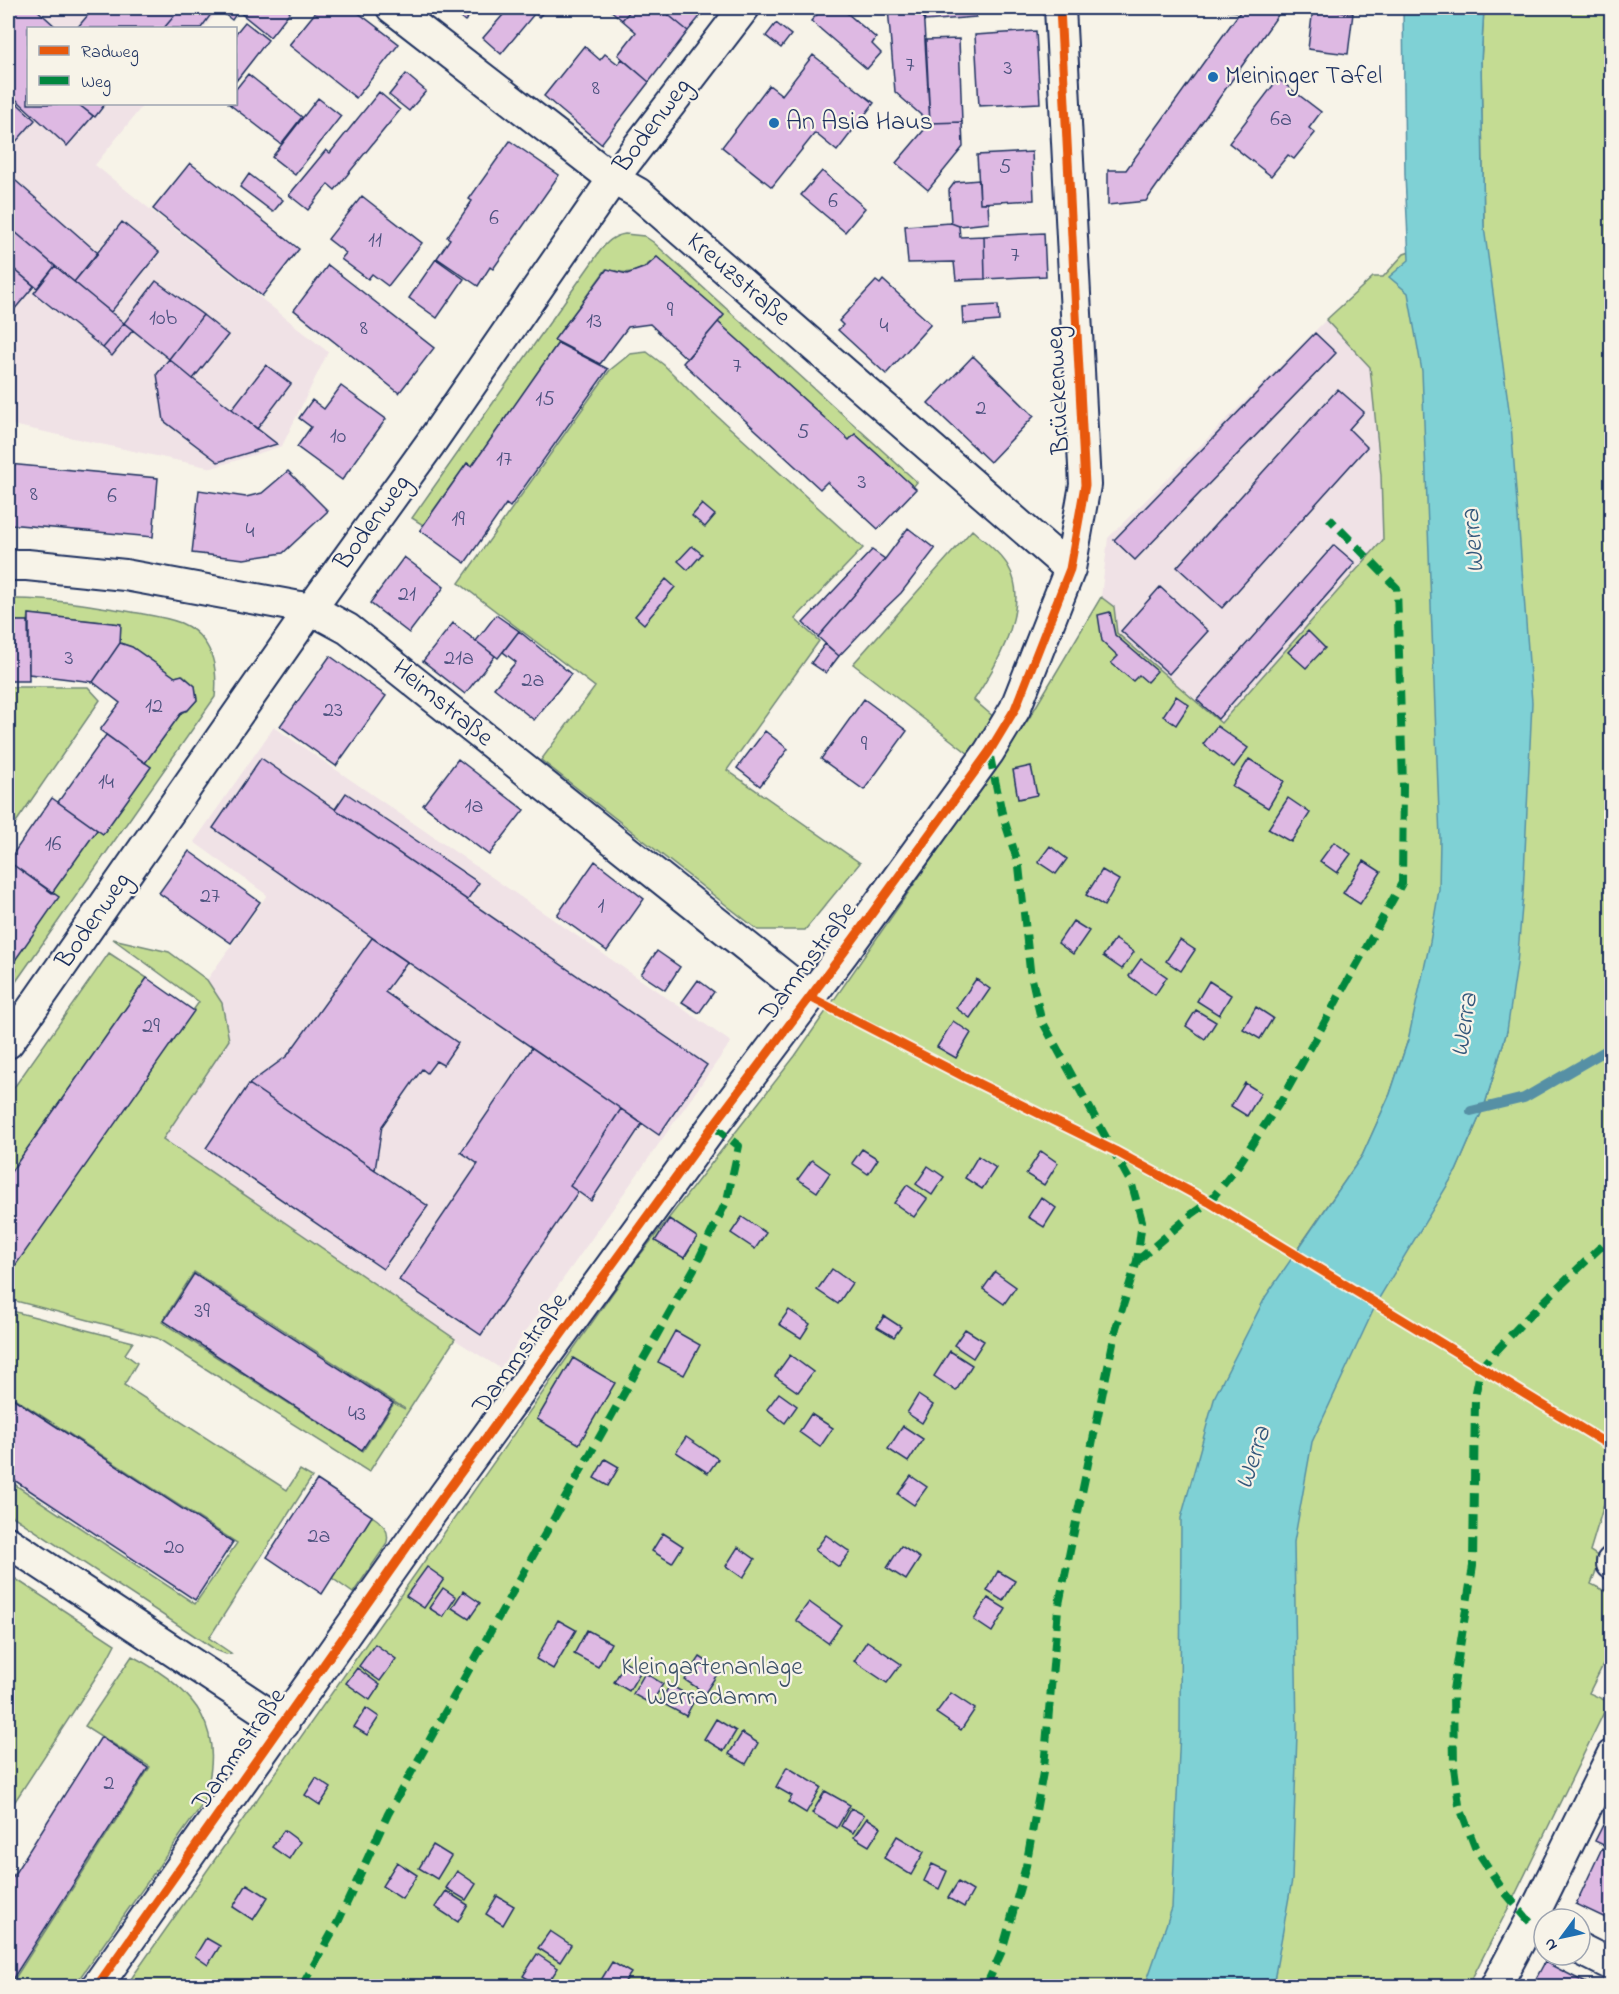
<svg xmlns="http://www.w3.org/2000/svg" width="1619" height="1994" viewBox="0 0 1619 1994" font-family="'Indie Flower',sans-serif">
	<rect width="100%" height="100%" fill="#f7f3e8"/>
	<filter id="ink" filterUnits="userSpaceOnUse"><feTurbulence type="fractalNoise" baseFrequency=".0167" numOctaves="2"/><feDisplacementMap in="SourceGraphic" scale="12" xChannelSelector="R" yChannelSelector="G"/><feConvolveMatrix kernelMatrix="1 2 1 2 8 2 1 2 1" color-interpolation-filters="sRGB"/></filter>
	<g filter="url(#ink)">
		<path fill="#f0e2e6" d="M8,8H212L218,12L204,28H28V104H144L95,165L328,352L282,446L212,468L8,424Z
			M1326,320L1370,366L1381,475L1383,539L1221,723L1117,633L1114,607L1101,597L1108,538Z
			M274,727L731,1042L500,1368L460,1343L162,1138L229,1040L222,1003L207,980L267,895L194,842Z"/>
		<path fill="#c4dc93" stroke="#708678" stroke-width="1.5" fill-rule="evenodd" d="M1484,8H1611L1612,1478L1590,1551L1601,1558L1591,1584L1611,1594L1612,1647L1589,1693L1609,1702L1514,1897L1468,1986H126L633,1264L795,1056L1028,720L1101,597L1114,607L1117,633L1221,723L1383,540L1381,475L1370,367L1326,320L1373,277H1383L1404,254L1484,227L1481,62ZM1507,1031L1485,1104L1456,1171L1299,1247L1362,1156L1390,1094L1408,1040Z
			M625,234L644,236L653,242L917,482L913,487L855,434L849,440L718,322L724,315L657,257C639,273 630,276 606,269L555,339L558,343L472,466L467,463L423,525L412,518L600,251C607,242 613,236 625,234Z
			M647,352L664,365L698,399L863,548L795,619L819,641L727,770L860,863L805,930H758L541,760L595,687L459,583L610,370L630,354Z
			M972,530C984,541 1000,552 1008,566C1032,606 996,667 974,700L995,718L969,754L853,664Z
			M8,599C49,598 91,605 132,612C148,615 166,617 181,623C190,627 198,633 203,640C216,656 217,678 215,697L8,993V981L16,970L11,966L52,893L97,830L103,834L151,767L145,763L182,712L188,710L197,700L195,686L183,675L175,677L132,647L120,643V624L29,614L28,621H8Z
			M8,687H88L100,700L8,834Z
			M113,939L169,952L207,980L222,1003L229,1040L163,1139L455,1339L369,1472L157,1338L8,1299V1272L199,1002ZM194,1272L405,1409L394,1403L363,1451L162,1322Z
			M109,953L147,978L8,1176V1096Z
			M8,1310L133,1342L125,1354L137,1363L124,1385L287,1490L300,1470L312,1477L209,1638L231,1653L226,1654L216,1650L8,1513V1480L195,1604L237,1543L8,1394Z
			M372,1516C384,1524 391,1532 386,1545L353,1593L332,1578Z
			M8,1574L115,1644L105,1663L8,1812Z
			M132,1656C197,1690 229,1730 202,1805L74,1986H10L150,1767L85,1726Z"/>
		<path fill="#7fd1d5" stroke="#5790a5" stroke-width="1.5" d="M1403,8H1484L1481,62L1484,227L1511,424L1532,702L1523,895L1517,964L1507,1031L1485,1104L1456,1171L1379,1298L1312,1442L1294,1542L1297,1734L1292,1880L1273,1986H1145L1172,1908L1180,1730L1181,1518L1215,1396L1266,1296L1362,1156L1390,1094L1408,1040L1430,942L1439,890L1440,839L1422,371L1408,293L1389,277L1409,260L1405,175Z"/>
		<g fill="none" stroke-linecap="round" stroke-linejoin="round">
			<path stroke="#5790a5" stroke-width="10" d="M1471,1111L1524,1098L1612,1047"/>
		</g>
		<path fill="#deb9e3" stroke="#1b2f5e" stroke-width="1.5" d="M8,8H35L57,28H28V104H78L93,116L67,146L8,92Z
			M94,8H181L164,28H77Z
			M181,8H205L212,13L201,28H164Z
			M216,8H293L270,37L238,11L232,20Z
			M319,8H352L399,44L356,98L289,45Z
			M449,8H477L465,21Z
			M509,8H528L535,13L501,54L483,38Z
			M528,8H547L539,17Z
			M608,8H633L622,20Z
			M633,8H660L688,31L649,82L618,55L636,32L622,20Z
			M660,8H707L688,31Z
			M823,8H841L876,38L872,44L881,53L867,69L811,21Z
			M888,8H923L930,123L895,92Z
			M923,8H976V17L925,21Z
			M1209,8H1283L1146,201L1108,205V170H1126L1240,12Z
			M1313,8L1353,13L1348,54L1308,49Z
			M245,22L268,40L236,81V33Z
			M776,23L791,35L781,48L766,36Z
			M1036,31L1040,103L979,106L975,35Z
			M959,39L962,122L930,123L926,40Z
			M584,46L600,60L605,54L618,64L622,59L649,82L601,144L544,96Z
			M813,55L874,103L837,151L815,133L772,187L722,147L769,85L782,95Z
			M248,74L302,117L281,144L229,104H236V89Z
			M406,74L426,91L409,111L389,95Z
			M1278,79L1321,112L1309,128L1315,133L1294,159L1288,155L1271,176L1229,143Z
			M379,92L400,110L335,190L328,184L308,210L289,195L326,150L330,153Z
			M8,95L35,120L14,144L8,138Z
			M318,98L341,116L295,175L272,157Z
			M78,104H105L95,117Z
			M962,122L963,147L928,190L896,163L930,123Z
			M510,141L559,175L493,269L490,267L478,286L437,258L450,239L447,237L472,201L469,199Z
			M1032,152L1034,200L980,203L977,155Z
			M190,163L299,249L262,296L153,209Z
			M822,171L865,208L845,232L801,195Z
			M8,174L98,253L74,282L8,226Z
			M249,174L283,200L273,212L240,187Z
			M979,180L980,203H988L989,223L959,226L951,223L949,190L955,182Z
			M362,196L422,243L388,286L372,274L368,279L341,259L346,253L328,239Z
			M122,222L159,252L111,312L74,282Z
			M951,223L959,226L960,237L984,236L985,279L956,280L954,262L908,263L905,226Z
			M8,226L55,266L37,288L8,264Z
			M1044,233L1046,276L985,279L984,236Z
			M657,257L724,315L687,359L650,324L628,327L600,364L554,340L607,269L627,274L646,267Z
			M436,259L464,279L437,318L409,298Z
			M8,264L34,286L8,317Z
			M328,265L434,348L399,393L294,310Z
			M55,266L124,323L103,348L34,293Z
			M883,280L931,324L886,374L838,330L843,325L839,321L876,281L880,284Z
			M156,281L203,315L169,359L124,323Z
			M998,305L999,321L963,324L962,307Z
			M203,315L228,335L193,379L169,359Z
			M718,322L849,440L855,434L916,489L878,529L827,482L820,489L683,363Z
			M124,323L133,330L112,356L103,348Z
			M1315,333L1336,353L1135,560L1114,540Z
			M558,343L608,369L510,507L506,504L465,563L420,530L467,463L472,466Z
			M973,356L1034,416L990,462L928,403Z
			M169,359L193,379L277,444L218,462L164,421L157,374Z
			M266,365L291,384L257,429L232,409Z
			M341,386L386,419L342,480L297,447L311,427L299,418L312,400L324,409Z
			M1338,389L1364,412L1349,429L1367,447L1222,608L1177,567Z
			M8,464L158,478L153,537L8,524Z
			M288,471L328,511L283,553L244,559L192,553L199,490L246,497L262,493Z
			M702,504L715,515L705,527L692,516Z
			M908,528L935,549L901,593L878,615L839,656L818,637L885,559Z
			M1334,545L1355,563L1218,719L1197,700Z
			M692,546L702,554L688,570L678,561Z
			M872,550L885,559L818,637L803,623Z
			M404,557L444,587L409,633L370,603Z
			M666,579L675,587L644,624L635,616Z
			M1160,587L1208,631L1169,674L1121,631Z
			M1110,612L1115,635L1157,671L1147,682L1139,675L1133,681L1111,663L1118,656L1102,641L1098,615Z
			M29,614L121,624L120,643L93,682L29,674Z
			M496,615L519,631L498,658L476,641Z
			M8,621H28L29,681H8Z
			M453,623L495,656L465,694L423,661Z
			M519,631L571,674L534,720L494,688L516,662L503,652Z
			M1308,631L1325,648L1306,668L1288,652Z
			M120,643L132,647L175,677L182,675L195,686L197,700L188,710L182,712L145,763L100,730L120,703L93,682Z
			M825,644L839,656L826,673L811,663Z
			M330,656L386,696L336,766L280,726Z
			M1176,696L1189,705L1176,725L1163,716Z
			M864,699L907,731L864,790L821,759Z
			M1217,726L1248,748L1234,767L1203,744Z
			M765,731L788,749L760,786L737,768Z
			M106,735L151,767L103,834L58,802Z
			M261,758L707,1065L659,1135L213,828Z
			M458,759L524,810L489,855L423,805Z
			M1249,759L1284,781L1268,808L1232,786Z
			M1031,766L1037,795L1018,799L1013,770Z
			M346,793L479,883L467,900L335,809Z
			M52,798L97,830L52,893L8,861Z
			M1288,798L1310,813L1291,842L1268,829Z
			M1334,842L1351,854L1337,873L1320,861Z
			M1050,846L1067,859L1056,874L1038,862Z
			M189,851L260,902L231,943L159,893Z
			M595,861L644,899L607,951L557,915Z
			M1364,861L1381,872L1360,904L1343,893Z
			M9,862L59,897L11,966L8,963Z
			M1102,870L1119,880L1104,906L1086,895Z
			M1073,921L1089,931L1073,954L1058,943Z
			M372,938L407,962L385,992L458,1043L443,1065L436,1061L427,1073L422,1069L382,1126L375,1170L249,1084L287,1056Z
			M1115,939L1134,952L1122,969L1103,956Z
			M1180,940L1195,950L1181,971L1166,961Z
			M657,951L680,967L665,990L641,974Z
			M1141,959L1167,977L1155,995L1129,976Z
			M8,963L16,969L8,981Z
			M147,978L194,1011L8,1276V1176Z
			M976,979L990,989L970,1018L956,1008Z
			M698,980L714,992L699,1013L682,1002Z
			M1209,981L1231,995L1219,1015L1197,1001Z
			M1256,1007L1273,1018L1260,1039L1243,1029Z
			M1196,1010L1216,1022L1205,1039L1186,1026Z
			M953,1021L971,1033L956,1058L937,1047Z
			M532,1048L621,1109L570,1186L578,1192L481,1335L399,1280L478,1164L461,1152Z
			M1245,1083L1261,1093L1247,1116L1231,1106Z
			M249,1084L428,1206L383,1269L206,1148Z
			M621,1109L642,1124L591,1201L570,1186Z
			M862,1149L878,1159L868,1174L852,1163Z
			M1041,1151L1058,1163L1044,1185L1026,1174Z
			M978,1156L996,1168L982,1189L965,1178Z
			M812,1160L830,1173L817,1192L798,1179Z
			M928,1166L944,1177L932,1195L916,1184Z
			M907,1185L927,1199L914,1217L894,1203Z
			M1041,1197L1056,1208L1044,1227L1028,1217Z
			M742,1217L766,1233L755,1249L731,1233Z
			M669,1219L697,1237L684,1258L655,1241Z
			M832,1269L852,1283L838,1304L817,1290Z
			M995,1272L1016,1287L1004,1304L983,1289Z
			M194,1274L393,1403L362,1450L164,1321Z
			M789,1310L810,1324L801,1338L779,1324Z
			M884,1316L901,1327L894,1337L877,1327Z
			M965,1329L984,1341L973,1358L954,1345Z
			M675,1331L700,1345L684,1375L658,1362Z
			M950,1351L972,1365L956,1391L934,1376Z
			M790,1355L813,1372L798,1392L775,1376Z
			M573,1358L615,1383L579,1444L537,1419Z
			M779,1393L797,1406L785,1423L767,1409Z
			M8,1395L233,1542L195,1600L8,1476Z
			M918,1395L933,1405L922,1423L907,1413Z
			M811,1414L833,1428L820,1447L799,1432Z
			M903,1426L923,1439L908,1462L888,1449Z
			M686,1437L718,1459L708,1473L676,1452Z
			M605,1459L619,1467L608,1486L594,1478Z
			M911,1476L927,1487L914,1505L898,1494Z
			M317,1480L372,1516L322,1594L267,1557Z
			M663,1533L683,1546L672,1563L652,1551Z
			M826,1535L850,1552L839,1567L815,1550Z
			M901,1546L920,1558L906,1580L887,1568Z
			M738,1547L755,1559L743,1578L726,1566Z
			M427,1567L444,1579L424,1608L406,1596Z
			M998,1571L1015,1581L1003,1601L987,1591Z
			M443,1588L456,1597L443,1617L429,1608Z
			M463,1591L480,1603L469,1619L452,1608Z
			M988,1598L1006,1609L992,1632L974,1620Z
			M809,1602L841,1625L828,1643L796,1620Z
			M558,1620L576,1630L553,1669L536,1659Z
			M587,1630L611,1643L598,1667L574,1654Z
			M867,1641L901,1664L887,1683L854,1661Z
			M375,1644L396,1659L380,1681L359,1666Z
			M700,1657L720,1670L705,1693L685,1680Z
			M626,1662L641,1671L629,1691L614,1682Z
			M357,1668L380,1685L370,1700L346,1683Z
			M645,1673L663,1684L651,1704L633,1694Z
			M670,1685L695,1699L686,1716L660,1702Z
			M951,1693L975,1709L961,1730L936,1713Z
			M366,1708L379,1717L367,1735L354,1727Z
			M716,1719L736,1731L724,1751L704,1739Z
			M742,1733L758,1743L746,1764L729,1754Z
			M101,1737L148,1768L8,1986V1884Z
			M787,1767L821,1787L806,1813L788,1802L792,1796L776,1787Z
			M316,1778L331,1788L320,1805L305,1795Z
			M825,1791L850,1805L837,1828L812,1813Z
			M851,1808L864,1815L853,1833L841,1826Z
			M867,1818L881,1827L869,1846L854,1837Z
			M1603,1825L1612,1829V1849L1595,1841Z
			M284,1830L300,1842L289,1859L272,1847Z
			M897,1836L924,1852L911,1875L884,1858Z
			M433,1845L451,1856L437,1879L419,1868Z
			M1602,1848L1612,1853V1921L1576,1904Z
			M397,1862L417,1875L402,1899L382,1886Z
			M932,1864L947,1871L939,1889L924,1881Z
			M457,1871L476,1884L466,1900L446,1888Z
			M958,1882L973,1891L964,1907L948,1898Z
			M247,1884L268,1897L253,1920L233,1907Z
			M446,1891L468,1905L458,1922L435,1907Z
			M497,1896L514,1906L503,1925L486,1914Z
			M550,1931L571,1945L560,1962L538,1948Z
			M206,1938L220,1946L208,1965L195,1956Z
			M537,1954L558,1968L546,1986H540L523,1976Z
			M612,1962L631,1973L622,1986H600L598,1985Z
			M1545,1962L1592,1986H1532Z"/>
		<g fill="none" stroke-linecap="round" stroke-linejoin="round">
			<g stroke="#1b2f5e" stroke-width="34">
				<path id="minor" d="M392,8L613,179L638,193L1070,569
					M8,565H27L125,575L311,609L348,629L810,997
					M8,1043L311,609L430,444L613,179L744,8
					M8,1542L284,1724
					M1612,1562V1564
					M1580,1949L1612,1965
					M97,1986L421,1527L713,1126L844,952L989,752L1015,709L1070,569L1085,485L1060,8
					M1496,1986L1530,1922L1612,1755"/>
			</g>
			<use href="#minor" stroke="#f7f3e8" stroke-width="30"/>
			<path stroke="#00873e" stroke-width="8" stroke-dasharray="15 8" stroke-linecap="butt" d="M1137,1261L1192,1214L1209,1202L1235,1170L1282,1099L1402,883L1403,785L1397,588L1329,518
				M1530,1922L1502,1889L1475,1847L1459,1805L1454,1767L1453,1690L1473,1566L1475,1397L1481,1367L1524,1321L1612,1236
				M302,1986L339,1920L388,1814L695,1267L727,1200L739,1146L713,1126
				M986,1986L1002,1951L1026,1866L1044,1767L1058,1609L1116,1328L1137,1261L1142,1221L1132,1185L1041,1019L1030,970L1019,866L1002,813L989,752"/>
			<g stroke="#f7f3e8" stroke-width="13">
				<path id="cycleway" d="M810,997L963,1076L1115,1151L1209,1202L1612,1447
					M97,1986L421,1527L713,1126L844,952L989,752L1015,709L1070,569L1085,485L1060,8"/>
			</g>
			<use href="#cycleway" stroke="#e8590c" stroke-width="9"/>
		</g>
	</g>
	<g fill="#1f6fb2" stroke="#f7f3e8" stroke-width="2">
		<circle cx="1213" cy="77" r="6"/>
		<circle cx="774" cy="123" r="6"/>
	</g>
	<g text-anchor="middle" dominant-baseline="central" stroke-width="4.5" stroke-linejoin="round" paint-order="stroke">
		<g font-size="22" fill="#4c527f">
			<text x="910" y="66">7</text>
			<text x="1008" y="69">3</text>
			<text x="596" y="89">8</text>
			<text x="1281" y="120">6a</text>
			<text x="1005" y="168">5</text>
			<text x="833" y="202">6</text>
			<text x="494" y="219">6</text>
			<text x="375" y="241">11</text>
			<text x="1015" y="256">7</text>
			<text x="670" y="311">9</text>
			<text x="163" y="319">10b</text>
			<text x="594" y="322">13</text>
			<text x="884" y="327">4</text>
			<text x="364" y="329">8</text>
			<text x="737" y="367">7</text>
			<text x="545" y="400">15</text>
			<text x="981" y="409">2</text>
			<text x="803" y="433">5</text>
			<text x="338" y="437">10</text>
			<text x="504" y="460">17</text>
			<text x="862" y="483">3</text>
			<text x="34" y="495">8</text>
			<text x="112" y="497">6</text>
			<text x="458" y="520">19</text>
			<text x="250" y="532">4</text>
			<text x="407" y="595">21</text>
			<text x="69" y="659">3</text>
			<text x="459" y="659">21a</text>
			<text x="533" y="681">2a</text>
			<text x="154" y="707">12</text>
			<text x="333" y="711">23</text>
			<text x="864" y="745">9</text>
			<text x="106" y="783">14</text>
			<text x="474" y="807">1a</text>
			<text x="53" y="845">16</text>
			<text x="210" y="897">27</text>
			<text x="601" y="907">1</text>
			<text x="151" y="1027">29</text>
			<text x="202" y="1312">39</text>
			<text x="357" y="1415">43</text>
			<text x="319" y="1537">2a</text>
			<text x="174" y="1548">20</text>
			<text x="109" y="1784">2</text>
		</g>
		<g font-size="26" fill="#1b2f5e" stroke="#f7f3e8" text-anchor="start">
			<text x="1225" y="77">Meininger Tafel</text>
			<text x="786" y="123">An Asia Haus</text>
		</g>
		<g font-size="26" fill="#1b2f5e" stroke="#f7f3e8">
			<text transform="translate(653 126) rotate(-53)">Bodenweg</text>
			<text transform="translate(738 280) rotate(41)">Kreuzstraße</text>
			<text transform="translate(1059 390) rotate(-93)">Brückenweg</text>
			<text transform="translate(373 523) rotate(-54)">Bodenweg</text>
			<text transform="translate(442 704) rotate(39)">Heimstraße</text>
			<text transform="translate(94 921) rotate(-55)">Bodenweg</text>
			<text transform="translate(809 962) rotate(-53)">Dammstraße</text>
			<text transform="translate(521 1354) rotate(-54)">Dammstraße</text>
			<text transform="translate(240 1750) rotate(-55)">Dammstraße</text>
		</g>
		<g font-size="26" fill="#3d5269" stroke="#f7f3e8">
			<text x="712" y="1668">Kleingartenanlage<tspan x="712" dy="30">Werradamm</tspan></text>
		</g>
		<g font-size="27" font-style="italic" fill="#34587c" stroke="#f7f3e8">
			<text transform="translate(1474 541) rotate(-95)">Werra</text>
			<text transform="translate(1465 1025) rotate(-81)">Werra</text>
			<text transform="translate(1254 1458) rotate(-72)">Werra</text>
		</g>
	</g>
	<rect width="1619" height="1994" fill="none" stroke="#f7f3e8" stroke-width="30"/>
	<rect x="15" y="15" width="1589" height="1964" fill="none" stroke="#1b2f5e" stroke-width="2" filter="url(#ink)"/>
	<rect x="27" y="27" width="210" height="78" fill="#f7f3e8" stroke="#9fa5b1" stroke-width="1.5"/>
	<rect x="39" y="46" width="30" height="9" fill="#e8590c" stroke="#9fa5b1" stroke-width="1.5"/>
	<text x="81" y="57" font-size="18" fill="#1b2f5e">Radweg</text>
	<rect x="39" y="76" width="30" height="9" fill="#00873e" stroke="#9fa5b1" stroke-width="1.5"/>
	<text x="81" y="87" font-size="18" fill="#1b2f5e">Weg</text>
	<g transform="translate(1562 1937) rotate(237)"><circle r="28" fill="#f7f3e8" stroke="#9fa5b1" stroke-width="1.5"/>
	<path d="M0-4.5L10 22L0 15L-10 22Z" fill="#1f6fb2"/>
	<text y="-9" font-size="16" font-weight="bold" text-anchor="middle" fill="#1b2f5e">N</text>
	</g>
</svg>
